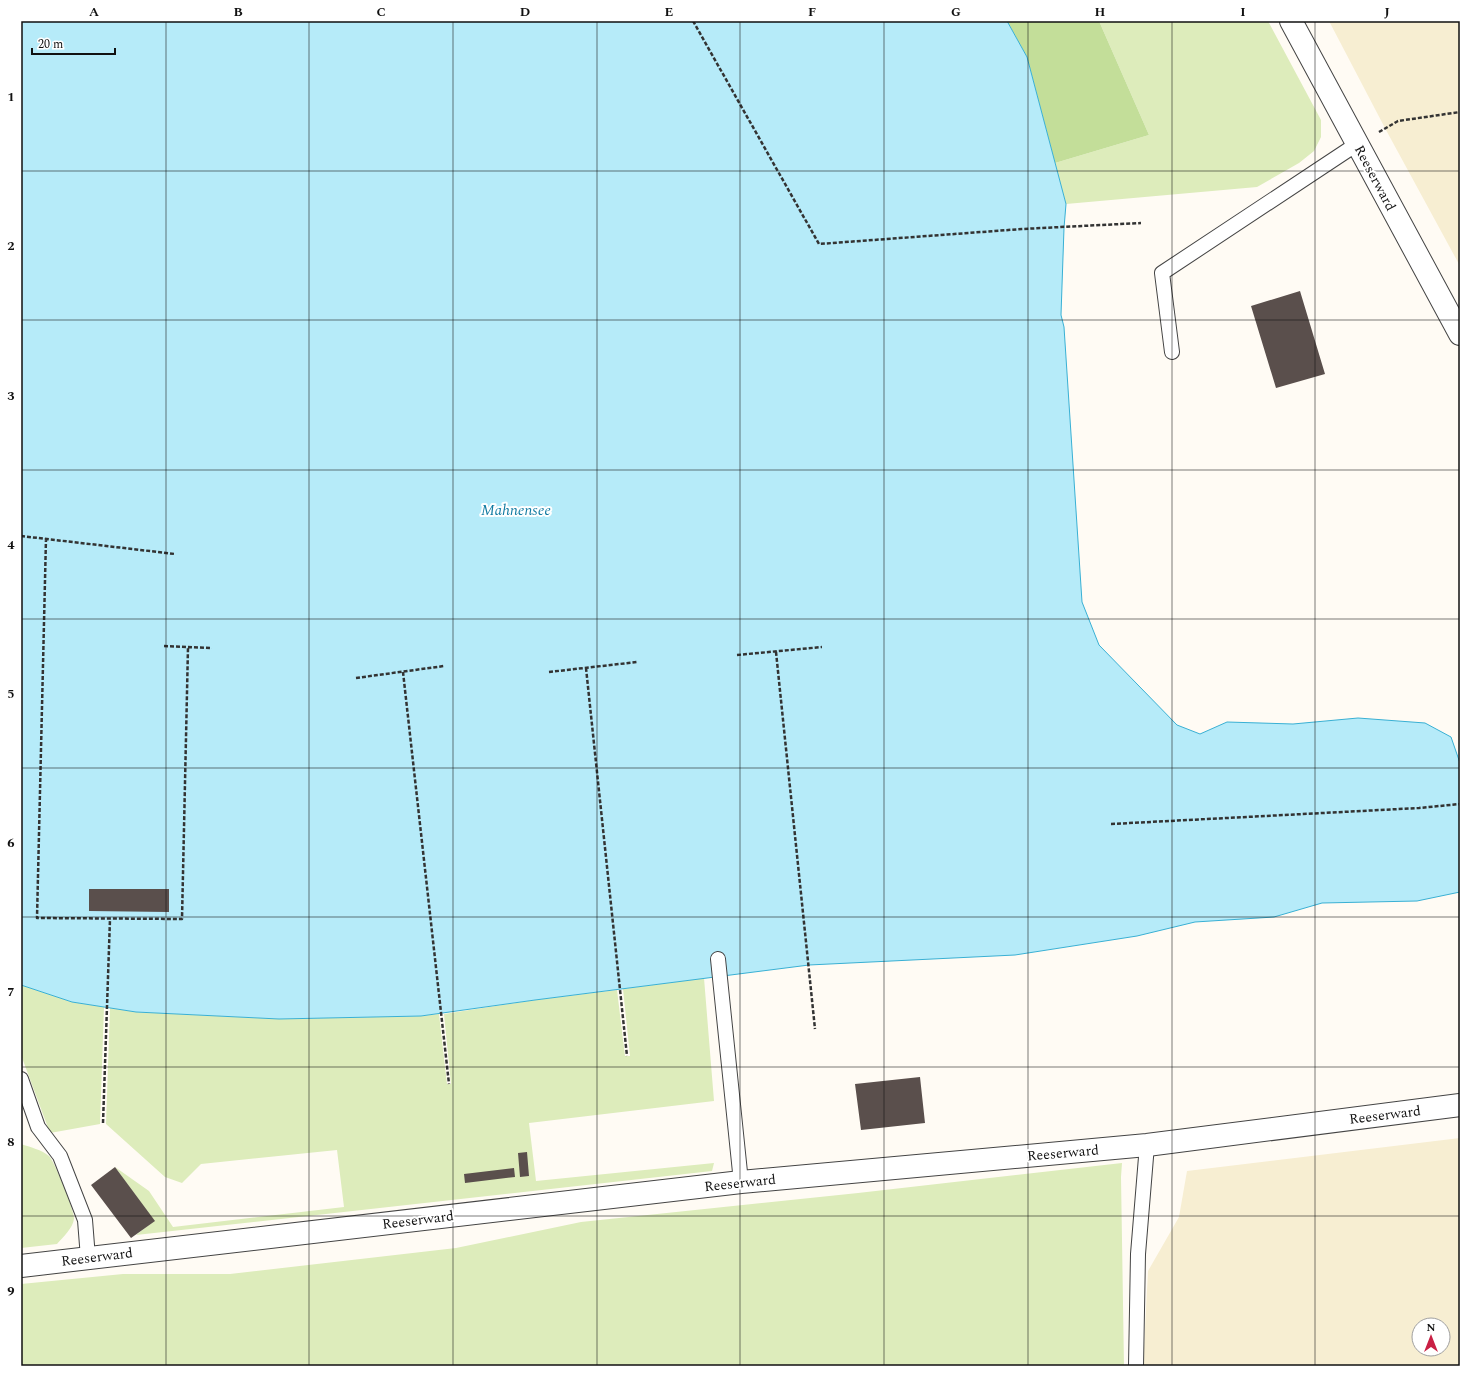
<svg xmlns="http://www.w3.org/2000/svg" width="1481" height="1387" viewBox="0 0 1481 1387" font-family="Spectral,serif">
	<rect width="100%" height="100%" fill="#fffbf4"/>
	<path fill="#f7eed2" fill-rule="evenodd" d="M1329,21H1460V266L1386,130Z
		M1460,1138V1366H1143L1148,1271L1179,1217L1187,1171ZM1419,1325H1443V1349H1419Z"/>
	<path fill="#ddecbb" d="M1099,21H1268L1321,120V137L1314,151L1299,163L1257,187L1066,204L1055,163L1149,135Z
		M704,978L714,1101L529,1123L536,1181L714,1163L712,1171L136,1235L154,1221L115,1167L149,1191L173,1227L344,1207L337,1150L201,1164L182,1183L165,1177L106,1124L110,1008L136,1012L279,1019L421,1016L439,1014L447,1084H451L444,1014L535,1000L617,990L625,1056H630L623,989Z
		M21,985L72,1002L104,1007L100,1124L50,1133L21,1055Z
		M21,1144C30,1147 42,1150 49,1156C54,1160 75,1212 74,1219C73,1228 63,1237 57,1244L21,1248Z
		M1122,1163L1121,1177L1124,1366H21V1284L123,1274H230L456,1248L581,1222L858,1193Z"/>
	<path fill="#c3de99" d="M1007,21H1099L1149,135L1055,163L1027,57Z"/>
	<path fill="#b6ebf9" stroke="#39b0d4" d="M21,21H1007L1027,57L1066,204L1064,228L1061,315L1064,327L1082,602L1099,645L1177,725L1200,734L1227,722L1293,724L1358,718L1425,723L1451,737L1460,763V892L1417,901L1322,903L1274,917L1195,922L1137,936L1015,955L809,965L535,1000L421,1016L279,1019L136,1012L72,1002L21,985Z"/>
	<path fill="#5a4f4c" d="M1300,291L1325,374L1276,388L1251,306Z
		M89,889H169V912L89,911Z
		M920,1077L925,1123L861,1130L855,1084Z
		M527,1152L529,1176L520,1177L518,1153Z
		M115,1167L155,1221L131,1238L91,1185Z
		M514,1168L515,1177L465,1183L464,1174Z"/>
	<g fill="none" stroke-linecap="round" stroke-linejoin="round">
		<g stroke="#444" stroke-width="16">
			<path id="lane" d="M1172,352L1162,273L1357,144
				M718,959L741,1182
				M21,1079L38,1127L60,1156L85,1220L88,1258
				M1136,1366L1138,1254L1147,1145"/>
		</g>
		<g stroke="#444" stroke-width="24">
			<path id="street" d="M1291,21L1460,334
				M21,1266L741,1182L1147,1145L1460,1105"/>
		</g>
		<path stroke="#333" stroke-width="2.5" stroke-dasharray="4 2" stroke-linecap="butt" d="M693,21L819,244L1022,229L1141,223
			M1379,132L1398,121L1460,112
			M21,536L175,554
			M46,538L37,918L182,919L188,647
			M164,646L212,648
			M776,652L815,1029
			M737,655L822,647
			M586,668L627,1056
			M403,672L449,1084
			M549,672L637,662
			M356,678L444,666
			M1111,824L1419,808L1460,804
			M103,1123L110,919"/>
		<use href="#lane" stroke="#fff" stroke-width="14"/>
		<use href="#street" stroke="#fff" stroke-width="22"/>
	</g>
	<path fill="none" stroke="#111" stroke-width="1" stroke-opacity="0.55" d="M166,21V1366M309,21V1366M453,21V1366M597,21V1366M740,21V1366M884,21V1366M1028,21V1366M1172,21V1366M1315,21V1366M21,171H1460M21,320H1460M21,470H1460M21,619H1460M21,768H1460M21,917H1460M21,1067H1460M21,1216H1460"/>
	<g text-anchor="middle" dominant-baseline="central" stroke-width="4" stroke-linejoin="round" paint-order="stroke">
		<g font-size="14" fill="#111" stroke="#fff">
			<text transform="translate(1375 178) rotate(62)">Reeserward</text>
			<text transform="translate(1385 1115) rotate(-7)">Reeserward</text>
			<text transform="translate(1063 1153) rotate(-5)">Reeserward</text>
			<text transform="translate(740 1183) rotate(-6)">Reeserward</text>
			<text transform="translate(418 1220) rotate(-7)">Reeserward</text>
			<text transform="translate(97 1257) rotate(-7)">Reeserward</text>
		</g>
		<g font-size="15" font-style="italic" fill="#127ba2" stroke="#fff">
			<text x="516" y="510">Mahnensee</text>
		</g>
	</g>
	<rect width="1481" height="1387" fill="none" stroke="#ffffff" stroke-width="44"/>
	<g transform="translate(1431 1337)"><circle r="19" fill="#ffffff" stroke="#a0a0a0"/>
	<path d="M0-3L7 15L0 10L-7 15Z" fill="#c92044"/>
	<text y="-6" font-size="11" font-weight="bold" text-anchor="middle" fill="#111111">N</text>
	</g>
	<path d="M32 48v6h83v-6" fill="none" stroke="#111111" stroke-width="2"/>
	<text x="38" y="48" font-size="12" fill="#111111" stroke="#ffffff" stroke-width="3" paint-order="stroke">20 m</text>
	<rect x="22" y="22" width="1437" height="1343" fill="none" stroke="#111" stroke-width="1.5"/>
	<g font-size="13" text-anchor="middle" font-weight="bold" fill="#111">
		<text x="94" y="16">A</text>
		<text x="238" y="16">B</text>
		<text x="381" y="16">C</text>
		<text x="525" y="16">D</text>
		<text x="669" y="16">E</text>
		<text x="812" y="16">F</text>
		<text x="956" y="16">G</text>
		<text x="1100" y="16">H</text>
		<text x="1243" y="16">I</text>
		<text x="1387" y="16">J</text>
		<text x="11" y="101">1</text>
		<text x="11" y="250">2</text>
		<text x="11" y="400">3</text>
		<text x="11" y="549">4</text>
		<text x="11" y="698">5</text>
		<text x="11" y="847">6</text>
		<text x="11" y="996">7</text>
		<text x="11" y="1146">8</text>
		<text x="11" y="1295">9</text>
	</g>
</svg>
